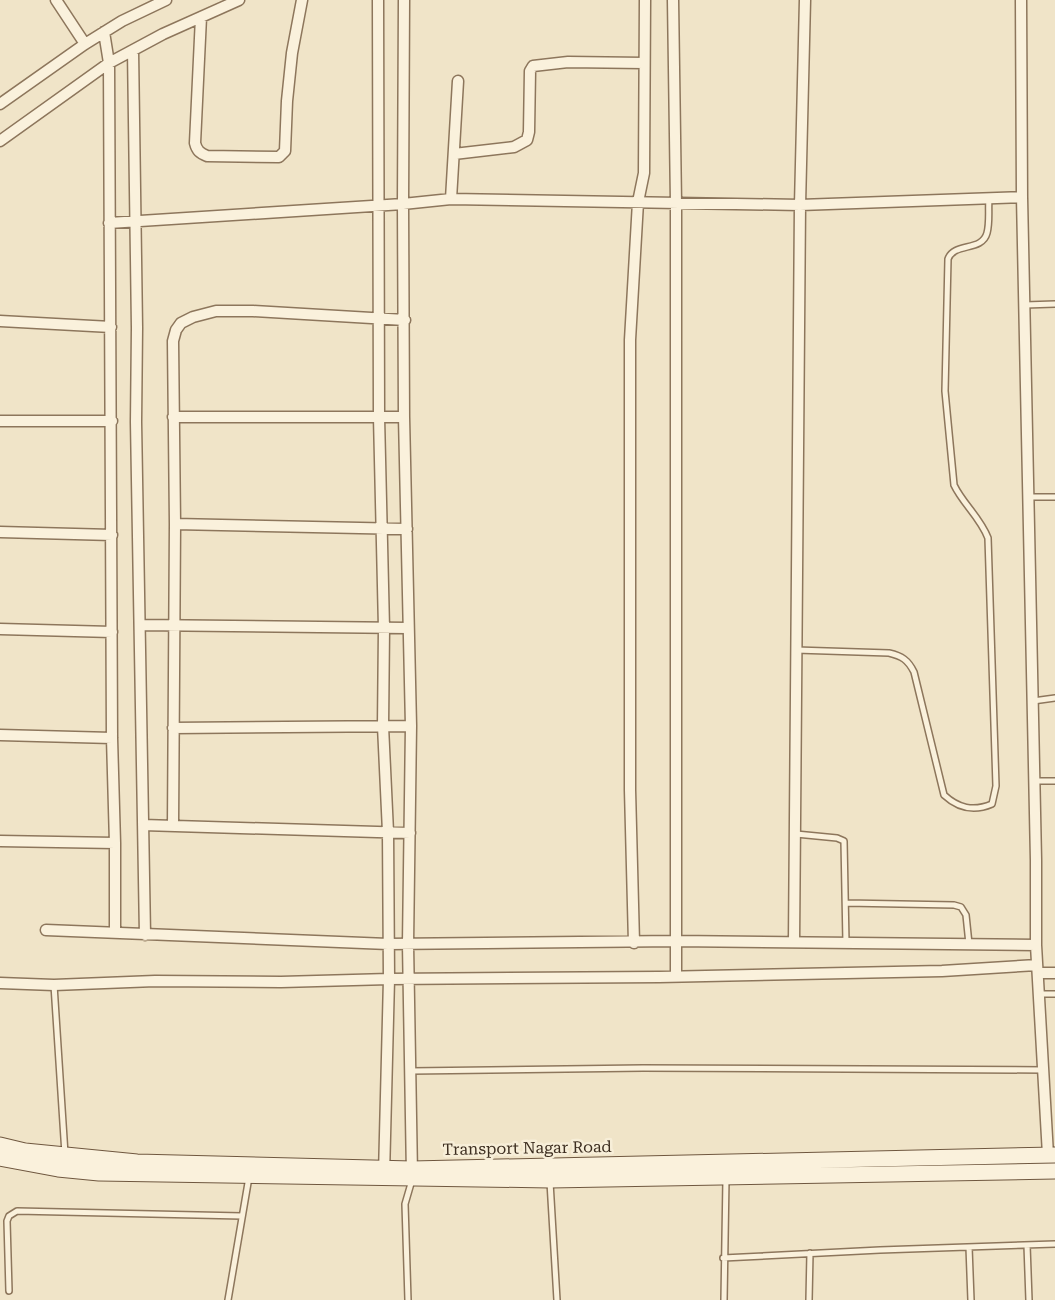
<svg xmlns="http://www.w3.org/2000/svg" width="1055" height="1300" viewBox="0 0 1055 1300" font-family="'Roboto Serif',serif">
	<rect width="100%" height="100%" fill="#f0e4c8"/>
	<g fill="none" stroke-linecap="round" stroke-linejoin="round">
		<g stroke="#8d765c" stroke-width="8">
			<path id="service" d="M1025,305L1055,304
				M1029,497H1055
				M796,650L889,653C902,656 908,660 914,672L944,795C958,808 973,812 992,804L996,786L988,538C980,517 963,504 954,485L945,391L948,259C954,242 982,252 987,233C990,222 988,209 989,198
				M1033,701L1055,698
				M1035,781H1055
				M796,834L837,838L844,841L846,943
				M846,903L954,905L961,907L966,915L969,944
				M54,985L65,1154
				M1039,994H1055
				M411,1071L643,1068L1043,1070
				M550,1182L557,1300
				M1027,1245L1029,1300
				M969,1247L971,1300
				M723,1258L880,1250L1055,1244
				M9,1291L7,1221L9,1216L17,1211L242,1216
				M228,1300L249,1177
				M408,1300L405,1204L412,1180
				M724,1300L726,1179
				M809,1300L810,1253"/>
		</g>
		<g stroke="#8d765c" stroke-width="13">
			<path id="minor" d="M56,0L85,44
				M378,0L379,417L384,628L383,726L388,832L389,979L384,1175
				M404,0L403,204L404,417L411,726L408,944L412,1175
				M673,0L676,203V977
				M1021,0L1022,197L1036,860V945L1048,1155
				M201,17L195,143C197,151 200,153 207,156L279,157L285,151L287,101L292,53L302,0
				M104,32L109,63L112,738L115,843V933
				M133,50L137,328L136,422L145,935
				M0,104L85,44L122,21L166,0
				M0,141L109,63L163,34L239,0
				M454,154L514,147L527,140L529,132L530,71L533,66L568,62L644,63
				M451,199L458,81
				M109,223L403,204L451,199L800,205L1022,197
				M0,321L111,327
				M173,417H404
				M0,421H112
				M175,524L407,529
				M0,532L112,535
				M140,625L407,628
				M0,629L112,632
				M173,728L411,726
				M0,735L112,738
				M143,825L410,833
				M173,826L175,524L173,341L176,330L181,323L193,317L216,311H253L405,320
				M0,841L115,843
				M46,930L388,944L676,941L1036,945
				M794,942L800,205L805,0
				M634,943L630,790V340L638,202L644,173L645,0
				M1038,973H1055
				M0,983L54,985L155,981L281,982L389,979L659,977L942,971L1037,965"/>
		</g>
		<g stroke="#6f573f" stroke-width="17">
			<path id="secondary" d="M0,1145L25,1151L137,1162L412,1169L1055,1155
				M0,1158L58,1169L99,1173L550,1180L1055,1171"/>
		</g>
		<use href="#service" stroke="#faf1dc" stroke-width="5"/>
		<use href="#minor" stroke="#faf1dc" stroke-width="10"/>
		<use href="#secondary" stroke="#faf1dc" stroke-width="15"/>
	</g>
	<g text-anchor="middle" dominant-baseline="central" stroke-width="5" stroke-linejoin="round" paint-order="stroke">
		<g font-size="16" fill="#3d2e20" stroke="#f7eed8">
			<text transform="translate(527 1148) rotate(-1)">Transport Nagar Road</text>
		</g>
	</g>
</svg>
